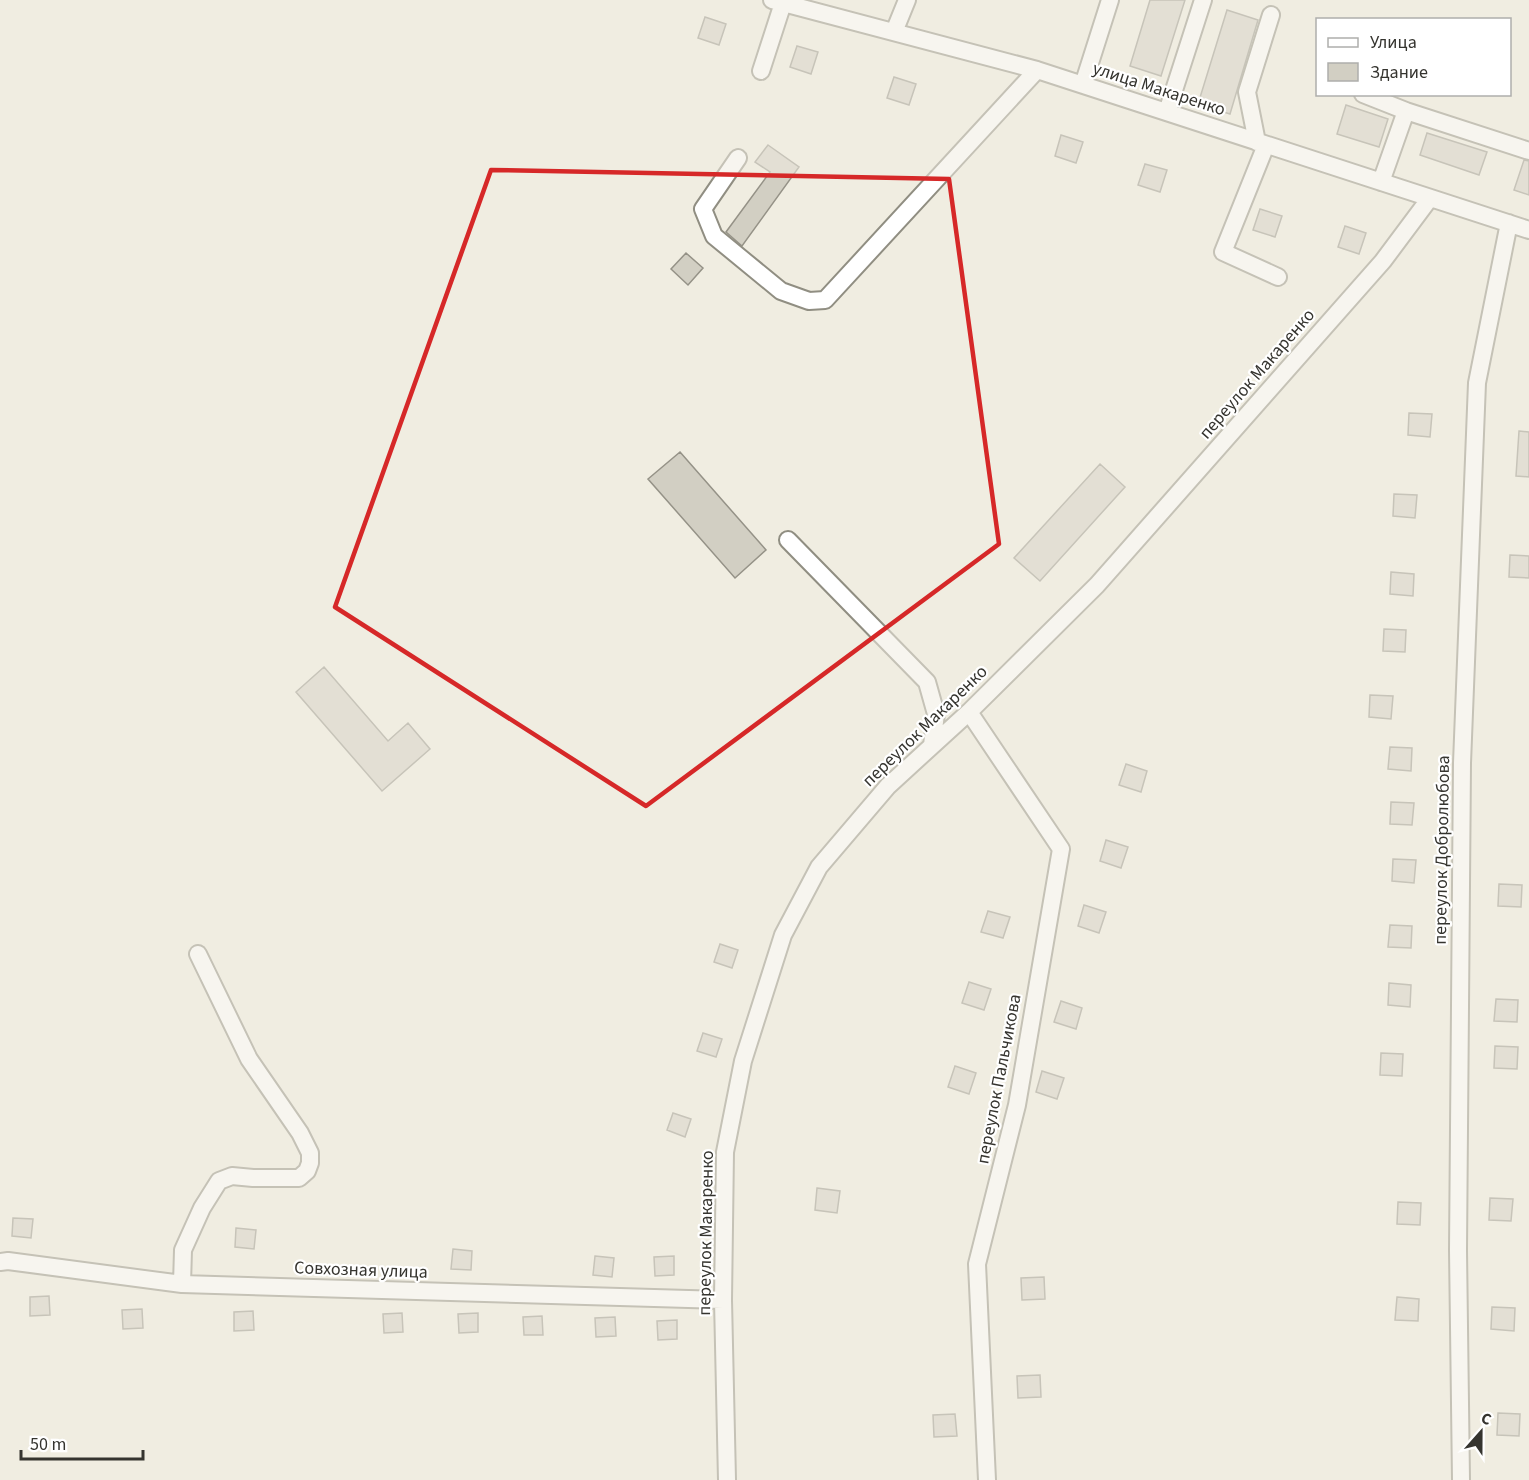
<svg xmlns="http://www.w3.org/2000/svg" width="1529" height="1480" viewBox="0 0 1529 1480" font-family="'Source Sans 3',sans-serif">
	<rect width="100%" height="100%" fill="#f0ede1"/>
	<path fill="#d2cfc3" stroke="#959287" stroke-width="1.5" d="M1150,0H1185L1161,76L1130,66Z
		M1227,10L1258,20L1230,114L1198,104Z
		M705,17L726,24L719,45L698,38Z
		M797,46L818,52L811,74L790,67Z
		M894,77L916,84L909,105L887,98Z
		M1346,105L1388,119L1379,147L1337,134Z
		M1427,133L1487,152L1479,175L1420,155Z
		M1061,135L1083,142L1076,163L1055,156Z
		M768,145L799,167L742,246L726,232L770,172L755,162Z
		M1524,160L1529,161V195L1514,190Z
		M1145,164L1167,170L1160,192L1138,185Z
		M1260,209L1282,216L1275,237L1253,230Z
		M1345,226L1366,233L1359,254L1338,247Z
		M686,253L703,268L688,285L671,269Z
		M1409,413L1432,414L1430,437L1408,435Z
		M1519,431L1529,432V477L1516,476Z
		M680,452L766,550L735,578L648,479Z
		M1100,464L1125,487L1040,581L1014,558Z
		M1394,494L1417,495L1415,518L1393,516Z
		M1510,555L1529,556V578L1509,577Z
		M1391,572L1414,574L1413,596L1390,594Z
		M1384,629L1406,630L1405,652L1383,651Z
		M324,667L388,741L408,723L430,749L382,791L296,692Z
		M1370,695L1393,696L1391,719L1369,717Z
		M1390,747L1412,748L1411,771L1388,769Z
		M1126,764L1147,771L1141,792L1119,785Z
		M1391,802L1414,803L1412,825L1390,824Z
		M1106,840L1128,847L1121,868L1100,861Z
		M1393,859L1416,860L1414,883L1392,881Z
		M1499,884L1522,885L1521,907L1498,906Z
		M1084,905L1106,912L1099,933L1078,926Z
		M988,911L1010,917L1003,938L981,932Z
		M1390,925L1412,926L1411,948L1388,947Z
		M720,944L738,950L732,968L714,962Z
		M969,982L991,989L984,1010L962,1003Z
		M1389,983L1411,985L1410,1007L1388,1005Z
		M1496,999L1518,1000L1517,1022L1494,1021Z
		M1061,1001L1082,1008L1076,1029L1054,1022Z
		M703,1033L722,1039L716,1057L697,1051Z
		M1495,1046L1518,1047L1517,1069L1494,1068Z
		M1381,1053L1403,1054L1402,1076L1380,1075Z
		M955,1066L976,1073L969,1094L948,1087Z
		M1042,1071L1064,1078L1057,1099L1036,1092Z
		M673,1113L691,1119L685,1137L667,1130Z
		M817,1188L840,1191L837,1213L815,1210Z
		M1490,1198L1513,1199L1511,1221L1489,1220Z
		M1398,1202L1421,1203L1420,1225L1397,1224Z
		M13,1218L33,1219L31,1238L12,1236Z
		M236,1228L256,1230L254,1249L235,1247Z
		M453,1249L472,1251L471,1270L451,1269Z
		M595,1256L614,1258L612,1277L593,1275Z
		M674,1256V1275L655,1276L654,1257Z
		M1044,1277L1045,1299L1022,1300L1021,1278Z
		M49,1296L50,1315L30,1316V1297Z
		M1397,1297L1419,1299L1418,1321L1395,1320Z
		M1492,1307L1515,1308L1514,1331L1491,1329Z
		M142,1309L143,1328L123,1329L122,1310Z
		M253,1311L254,1330L234,1331V1312Z
		M402,1313L403,1332L384,1333L383,1314Z
		M478,1313V1332L459,1333L458,1314Z
		M542,1316L543,1335H524L523,1317Z
		M615,1317L616,1336L596,1337L595,1318Z
		M677,1320V1339L658,1340L657,1321Z
		M1040,1375L1041,1397L1018,1398L1017,1376Z
		M1498,1413L1520,1414L1519,1436L1497,1435Z
		M955,1414L957,1436L934,1437L933,1415Z"/>
	<g fill="none" stroke-linecap="round" stroke-linejoin="round">
		<g stroke="#908e82" stroke-width="20">
			<path id="minor" d="M772,0L1037,70L1529,230
				M894,32L907,0
				M761,71L783,3
				M1083,85L1110,0
				M1363,94L1406,111L1381,182
				M1406,111L1529,151
				M1167,112L1203,0
				M1257,142L1247,92L1271,15
				M1266,145L1223,252L1278,277
				M738,158L703,209L714,236L781,291L809,301L825,300L1037,70
				M788,540L927,682L936,714L932,745
				M969,712L1061,849L1017,1105L977,1264L987,1480
				M0,1262L8,1261L182,1284L723,1300
				M182,1284L183,1250L202,1208L219,1181L232,1176L253,1178H299L307,1171L310,1163V1153L300,1133L249,1059L198,954
				M727,1480L723,1300L725,1152L743,1061L783,935L819,867L888,786L969,712L1097,585L1383,261L1430,198
				M1461,1480L1458,1250L1462,763L1477,383L1509,223"/>
		</g>
		<use href="#minor" stroke="#fff" stroke-width="16"/>
	</g>
	<path d="M0 0H1529V1480H0ZM491,170L949,179L999,544L646,806L335,607Z" fill="#f0ede1" fill-opacity=".55" fill-rule="evenodd"/>
	<path fill="none" stroke="#d62828" stroke-width="4.5" stroke-linejoin="round" d="M491,170L949,179L999,544L646,806L335,607Z"/>
	<g text-anchor="middle" dominant-baseline="central" stroke-width="4.5" stroke-linejoin="round" paint-order="stroke">
		<g font-size="18" fill="#35342f" stroke="#fff">
			<text transform="translate(1159 89) rotate(18)">улица Макаренко</text>
			<text transform="translate(1257 374) rotate(-49)">переулок Макаренко</text>
			<text transform="translate(925 726) rotate(-44)">переулок Макаренко</text>
			<text transform="translate(1442 850) rotate(-89)">переулок Добролюбова</text>
			<text transform="translate(999 1079) rotate(-79)">переулок Пальчикова</text>
			<text transform="translate(706 1233) rotate(-89)">переулок Макаренко</text>
			<text transform="translate(361 1270) rotate(2)">Совхозная улица</text>
		</g>
	</g>
	<rect x="1316" y="18" width="195" height="78" fill="#ffffff" stroke="#aeaeac" stroke-width="1.5"/>
	<rect x="1328" y="38" width="30" height="9" fill="#ffffff" stroke="#aeaeac" stroke-width="1.5"/>
	<text x="1370" y="48" font-size="18" fill="#35342f">Улица</text>
	<rect x="1328" y="63" width="30" height="18" fill="#d2cfc3" stroke="#aeaeac" stroke-width="1.5"/>
	<text x="1370" y="78" font-size="18" fill="#35342f">Здание</text>
	<g transform="translate(1481 1432) rotate(21)" stroke="#ffffff" stroke-width="4.5" paint-order="stroke">
	<path d="M0-4.5L10 22L0 15L-10 22Z" fill="#35342f"/>
	<text y="-9" font-size="16" font-weight="bold" text-anchor="middle" fill="#35342f">С</text>
	</g>
	<path d="M21 1450v9h122v-9" fill="none" stroke="#35342f" stroke-width="3"/>
	<text x="30" y="1450" font-size="18" fill="#35342f" stroke="#ffffff" stroke-width="4.5" paint-order="stroke">50 m</text>
</svg>
